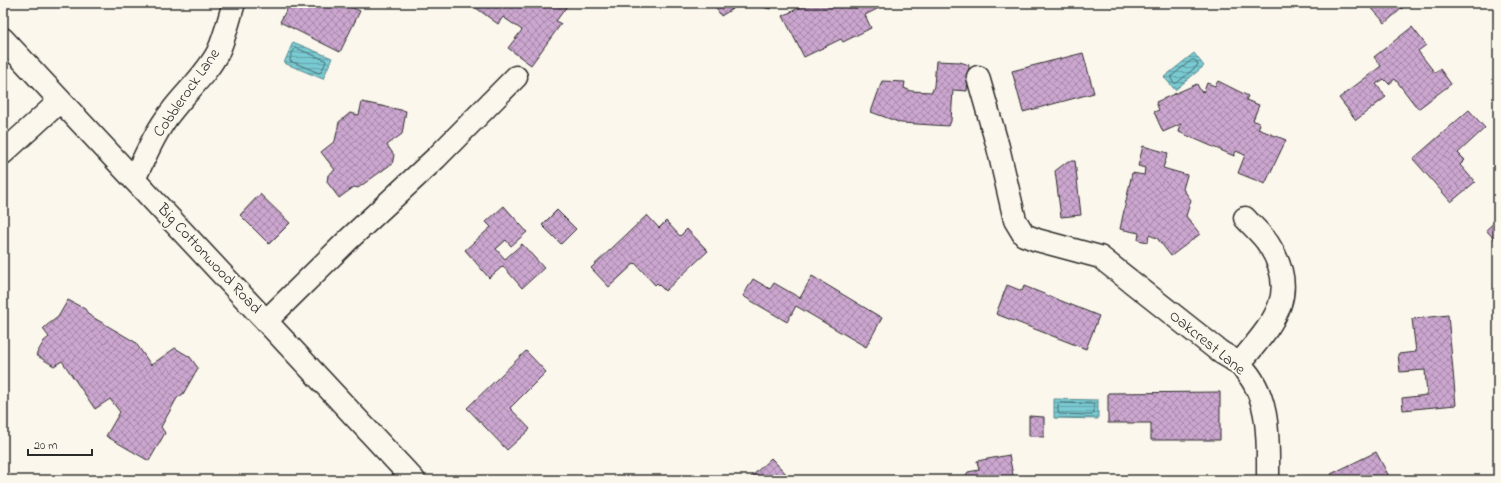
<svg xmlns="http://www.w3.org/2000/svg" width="1501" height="483" viewBox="0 0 1501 483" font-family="'Indie Flower',sans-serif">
	<defs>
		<pattern id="water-rules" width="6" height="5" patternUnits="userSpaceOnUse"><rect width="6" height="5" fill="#79cad2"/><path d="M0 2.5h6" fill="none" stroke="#63a4ab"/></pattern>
		<pattern id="building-cross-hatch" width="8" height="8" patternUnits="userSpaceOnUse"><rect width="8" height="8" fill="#cba6cf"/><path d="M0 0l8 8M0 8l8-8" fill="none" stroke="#a587a8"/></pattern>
	</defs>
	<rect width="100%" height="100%" fill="#fbf7ec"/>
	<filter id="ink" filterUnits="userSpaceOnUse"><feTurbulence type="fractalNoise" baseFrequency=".025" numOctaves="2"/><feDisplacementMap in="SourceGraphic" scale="8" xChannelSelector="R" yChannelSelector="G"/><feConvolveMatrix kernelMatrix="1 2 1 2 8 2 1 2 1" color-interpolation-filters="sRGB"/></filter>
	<g filter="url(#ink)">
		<path fill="url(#water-rules)" stroke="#5a8a8f" d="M293,42L332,58L323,79L284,63Z
			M1194,53L1204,66L1175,90L1164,77Z
			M1054,399L1098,400V419L1054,418Z"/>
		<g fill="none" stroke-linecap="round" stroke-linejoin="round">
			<path stroke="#4a6b6e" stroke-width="1" d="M296,48L325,60L326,62L321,72L319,73L290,61C290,57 293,50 296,48Z
				M1192,60H1195L1198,64L1197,66L1177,83H1174L1171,79V77Z
				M1060,403L1093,404L1094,405V413L1092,415L1059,414L1058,413V405Z"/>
		</g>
		<path fill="url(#building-cross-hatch)" stroke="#2b2b2b" d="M290,3H343L360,11L340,52L280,22Z
			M473,3H562L567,6L556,21L561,24L531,65L508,48L522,30L503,17L498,24L472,5Z
			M713,3H742L721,16Z
			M749,3H772L770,9Z
			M808,3H876L879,8L865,15L871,28L843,42L841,39L804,57L783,16Z
			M1367,3H1408L1385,23Z
			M1412,27L1426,45L1418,51L1435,73L1440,69L1451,84L1418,109L1395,79L1389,84L1384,79L1376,84L1386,97L1356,120L1339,98L1381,66L1374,57Z
			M1083,53L1094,93L1023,112L1012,71Z
			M936,61L960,62L969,65L967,91L953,90L951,121L949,126L901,123L871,112L882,81L905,82L904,88L911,91L932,92L934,86Z
			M1218,81L1248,96L1246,100L1259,105L1253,120L1260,124L1258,129L1286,140L1265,184L1238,173L1245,155L1236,151L1234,156L1179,132L1181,124L1163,132L1154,112L1159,110L1156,102L1197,84L1201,92L1204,91L1207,83L1215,86Z
			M362,102L406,111L402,134L387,145L394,155L392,165H390L358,188L354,187L339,198L327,182L328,175L335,170L321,152L335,141L339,122L350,113L359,115Z
			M1469,110L1485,128L1458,153L1465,160L1460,165L1475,182L1451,202L1413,159Z
			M1143,146L1168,153L1163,168L1187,175L1183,189L1191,200L1186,216L1200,234L1171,256L1157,238L1149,235L1148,242L1138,240L1139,233L1120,229L1132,173L1144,175L1145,168L1138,166Z
			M1068,161H1075L1081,215L1061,217L1055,171Z
			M260,194L290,223L269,244L240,215Z
			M504,206L527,232L511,246L506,240L496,249L505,259L522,244L544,268L522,288L503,266L489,278L465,250L491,227L486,222Z
			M557,210L576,229L561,244L542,225Z
			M647,215L659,228L666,221L680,236L687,229L708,251L665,291L657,283L655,285L635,263L609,287L591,268Z
			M1498,219V243L1486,230Z
			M812,276L882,318L866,347L796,306L787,322L743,296L753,279L770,289L774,283L800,298Z
			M1007,285L1022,291L1024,286L1099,316L1086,349L996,314Z
			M68,300L85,309L89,315L135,342L151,365L175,348L190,357L198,368L183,394L177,398L161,427L165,433L149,461L106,436L120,412L110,399L95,409L62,361L54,366L36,355L44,341L49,337L43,329L46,326L58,317Z
			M1448,315L1456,405L1403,410L1402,398L1427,395L1425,370L1400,372L1398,354L1416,352L1412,319Z
			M526,351L546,372L510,408L530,429L507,450L467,408Z
			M1220,392V440H1151V423H1108V393Z
			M1029,416L1044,417V437L1029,436Z
			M1376,452L1391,480H1335L1331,474Z
			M1009,455L1014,480H964V478L968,472L979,470L977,461Z
			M771,458L792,480H748Z
			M599,476L603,480H594Z"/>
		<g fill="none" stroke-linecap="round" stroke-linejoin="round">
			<g stroke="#2b2b2b" stroke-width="25">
				<path id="minor" d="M978,77L998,147L1015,220L1024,235L1037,240L1100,257L1219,351C1226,356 1234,359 1240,365C1271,394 1268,441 1268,480
					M3,153L60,101
					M134,179C145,157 155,132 171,112C186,92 206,75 218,52C225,37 229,19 234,3
					M266,321L348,240L436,158L516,77
					M1239,364C1270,326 1302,296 1269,245C1263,235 1253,227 1245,218"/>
			</g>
			<g stroke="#2b2b2b" stroke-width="25">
				<path id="major" d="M3,39L414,480"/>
			</g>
			<use href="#minor" stroke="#fbf7ec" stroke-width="22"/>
			<use href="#major" stroke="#fbf7ec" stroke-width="22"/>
		</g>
	</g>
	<g text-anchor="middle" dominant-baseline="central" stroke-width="4" stroke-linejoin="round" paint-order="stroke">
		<g font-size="16" fill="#2b2b2b" stroke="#fbf7ec">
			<text transform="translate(187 93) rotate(-55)">Cobblerock Lane</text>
			<text transform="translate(209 259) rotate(47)">Big Cottonwood Road</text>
			<text transform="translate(1207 343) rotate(39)">Oakcrest Lane</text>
		</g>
	</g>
	<rect width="1501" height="483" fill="none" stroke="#fbf7ec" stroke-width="16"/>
	<rect x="8" y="8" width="1485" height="467" fill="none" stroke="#2b2b2b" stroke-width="1.5" filter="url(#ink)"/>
	<path d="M28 449v6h64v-6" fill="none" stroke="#2b2b2b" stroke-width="2"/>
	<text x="34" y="449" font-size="12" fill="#2b2b2b" stroke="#fbf7ec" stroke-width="3" paint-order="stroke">20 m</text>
</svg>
